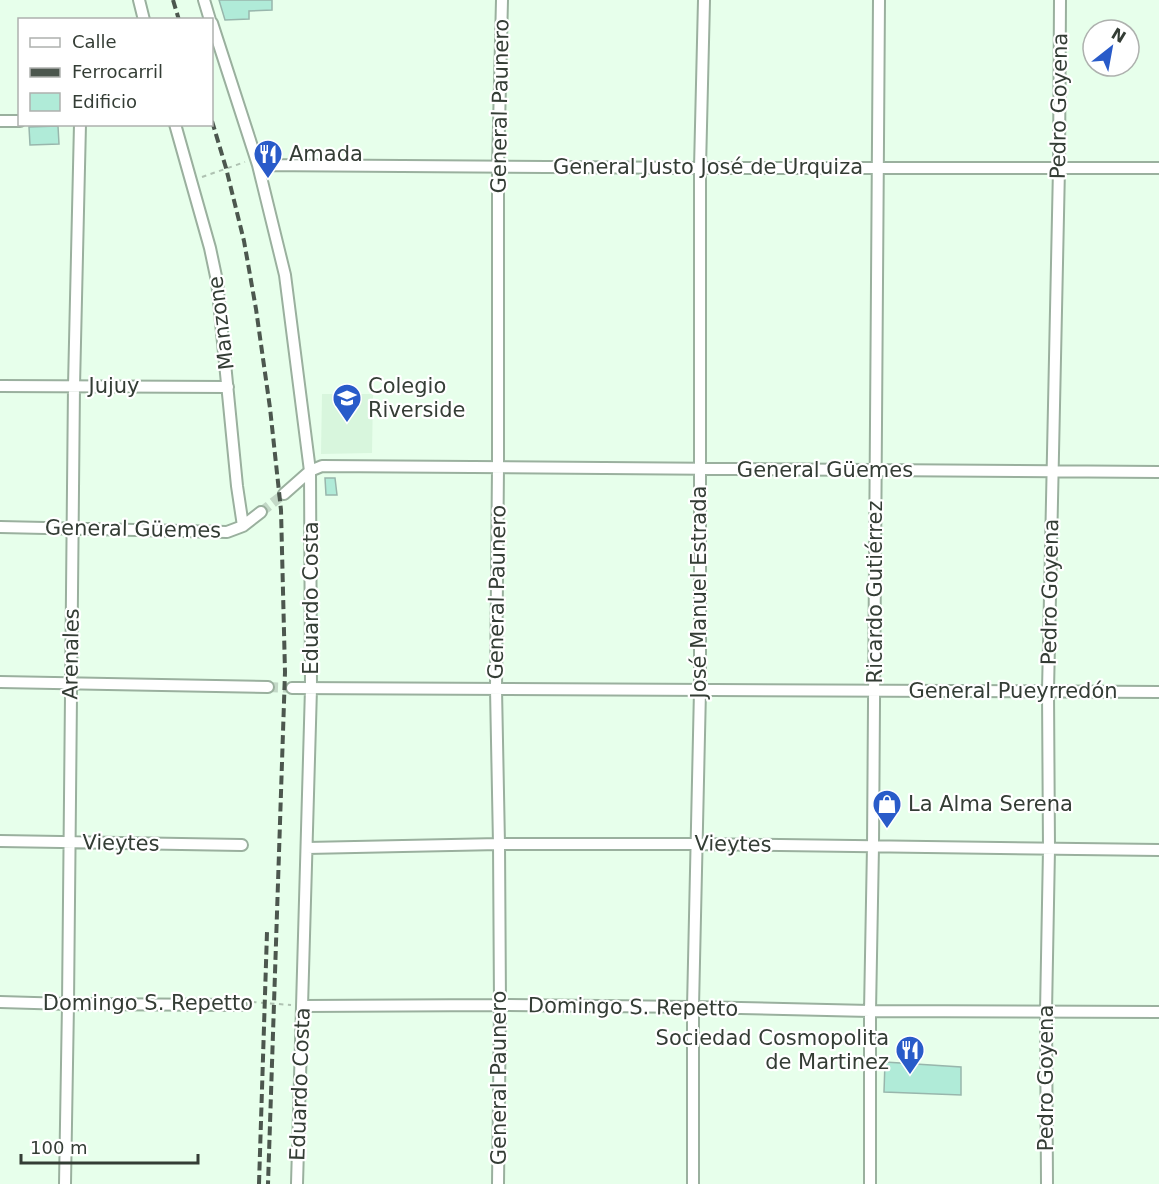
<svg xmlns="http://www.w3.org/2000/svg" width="1159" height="1184" viewBox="0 0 1159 1184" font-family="'DejaVu Sans',sans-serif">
	<rect width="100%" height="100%" fill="#e7ffeb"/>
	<path fill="#d8f6dd" d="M322,394H373L372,453L321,454Z"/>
	<path fill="#b0ebd8" stroke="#98b6ac" stroke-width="1.5" d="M219,0H272V10L249,11V19L225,20Z
		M58,126L59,144L30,145L29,127Z
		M325,478H335L337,495H326Z
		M885,1062L961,1067V1095L884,1092Z"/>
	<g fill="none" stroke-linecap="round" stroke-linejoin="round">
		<path stroke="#c3d8c7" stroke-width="10" stroke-dasharray="10 5" stroke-linecap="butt" d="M261,512L284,494
			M268,687L292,688"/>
		<g stroke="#9ab09e" stroke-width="14">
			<path id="minor" d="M139,0L144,20
				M204,0L210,20
				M212,23L258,165L285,275L310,471L311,688L297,1184
				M0,121H20
				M175,124L210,248L217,281L237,486L243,526
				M258,165L700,168H1159
				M0,386L228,387
				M284,494L310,471L322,466L1159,472
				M0,527L227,532L243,526L261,512
				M0,682L268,687
				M292,688L1159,692
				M0,841L242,845
				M307,848L499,844H696L1159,850
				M0,1002L68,1004L241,1005
				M303,1006L500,1005L693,1007L870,1011L1159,1012
				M65,1184L68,1004L74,386L80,124
				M498,1184L500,1005L499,844L496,689L498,467V167L502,0
				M693,1184V1007L700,690V168L704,0
				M870,1184V1011L873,846L879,0
				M1047,1184L1046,1012L1049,849L1048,691L1059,168L1060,0"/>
		</g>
		<path stroke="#afc2b2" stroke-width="2" stroke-dasharray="4.5 4.5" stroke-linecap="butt" d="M202,177L245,162
			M252,1002L291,1005"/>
		<use href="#minor" stroke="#fff" stroke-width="10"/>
		<path stroke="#4c574e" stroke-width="4" stroke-dasharray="9 4.5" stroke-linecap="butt" d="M173,0L179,20
			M212,121L226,168L244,241L256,309L270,408L281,510L285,672L268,1184
			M259,1184L267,932"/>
	</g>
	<defs>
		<g id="restaurant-pin" transform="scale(1.5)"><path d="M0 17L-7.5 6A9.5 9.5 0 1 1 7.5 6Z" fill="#295bc9" stroke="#fff"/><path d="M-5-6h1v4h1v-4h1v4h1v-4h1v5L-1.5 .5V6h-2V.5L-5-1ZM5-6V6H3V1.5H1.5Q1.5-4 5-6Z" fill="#fff"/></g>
		<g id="school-pin" transform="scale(1.5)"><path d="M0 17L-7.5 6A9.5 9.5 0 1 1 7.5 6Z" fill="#295bc9" stroke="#fff"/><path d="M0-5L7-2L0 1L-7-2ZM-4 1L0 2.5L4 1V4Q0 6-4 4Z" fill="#fff"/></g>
		<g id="shop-pin" transform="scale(1.5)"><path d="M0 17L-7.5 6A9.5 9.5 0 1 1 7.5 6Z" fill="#295bc9" stroke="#fff"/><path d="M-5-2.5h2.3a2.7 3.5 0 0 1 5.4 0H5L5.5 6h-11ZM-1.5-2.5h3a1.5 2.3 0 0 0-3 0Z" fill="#fff"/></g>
	</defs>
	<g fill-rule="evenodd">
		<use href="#restaurant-pin" x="268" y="154"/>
		<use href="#school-pin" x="347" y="398"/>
		<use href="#shop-pin" x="887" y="804"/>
		<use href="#restaurant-pin" x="910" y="1050"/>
	</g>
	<g text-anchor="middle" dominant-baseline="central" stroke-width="4.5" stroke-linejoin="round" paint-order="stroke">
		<g font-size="21" fill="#343d35" stroke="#fff">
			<text transform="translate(500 106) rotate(-89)">General Paunero</text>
			<text transform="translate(1059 106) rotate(-89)">Pedro Goyena</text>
			<text x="708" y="167">General Justo José de Urquiza</text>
			<text transform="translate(221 323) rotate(-97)">Manzone</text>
			<text x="114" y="386">Jujuy</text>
			<text x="825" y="470">General Güemes</text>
			<text transform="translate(133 529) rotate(1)">General Güemes</text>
			<text transform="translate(497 592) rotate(-89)">General Paunero</text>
			<text transform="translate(699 592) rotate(-90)">José Manuel Estrada</text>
			<text transform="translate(875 592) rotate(-90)">Ricardo Gutiérrez</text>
			<text transform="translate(1050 592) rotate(-89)">Pedro Goyena</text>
			<text transform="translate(311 598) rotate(-90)">Eduardo Costa</text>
			<text transform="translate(71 654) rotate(-89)">Arenales</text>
			<text x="1013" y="691">General Pueyrredón</text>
			<text transform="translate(121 843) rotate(1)">Vieytes</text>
			<text transform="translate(733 844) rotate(1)">Vieytes</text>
			<text x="148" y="1003">Domingo S. Repetto</text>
			<text transform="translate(633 1007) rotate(1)">Domingo S. Repetto</text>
			<text transform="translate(499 1078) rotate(-90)">General Paunero</text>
			<text transform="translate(1046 1078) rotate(-90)">Pedro Goyena</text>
			<text transform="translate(300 1084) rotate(-88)">Eduardo Costa</text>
		</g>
		<g font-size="21" fill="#343d35" stroke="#fff" text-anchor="start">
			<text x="289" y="154">Amada</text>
			<text x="368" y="386">Colegio<tspan x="368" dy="24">Riverside</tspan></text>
			<text x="908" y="804">La Alma Serena</text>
			<text x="889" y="1038" text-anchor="end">Sociedad Cosmopolita<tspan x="889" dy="24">de Martinez</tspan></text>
		</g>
	</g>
	<rect x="18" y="18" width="195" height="108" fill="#ffffff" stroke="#aeb1ae" stroke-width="1.5"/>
	<rect x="30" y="38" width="30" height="9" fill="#ffffff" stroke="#aeb1ae" stroke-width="1.5"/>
	<text x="72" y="48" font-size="18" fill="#343d35">Calle</text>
	<rect x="30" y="68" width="30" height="9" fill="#4c574e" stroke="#aeb1ae" stroke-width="1.5"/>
	<text x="72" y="78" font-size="18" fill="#343d35">Ferrocarril</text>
	<rect x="30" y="93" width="30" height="18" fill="#b0ebd8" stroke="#aeb1ae" stroke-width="1.5"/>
	<text x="72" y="108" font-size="18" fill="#343d35">Edificio</text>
	<g transform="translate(1111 48) rotate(31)"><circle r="28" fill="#ffffff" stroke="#aeb1ae" stroke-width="1.5"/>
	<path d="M0-4.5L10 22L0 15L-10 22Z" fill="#295bc9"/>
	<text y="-9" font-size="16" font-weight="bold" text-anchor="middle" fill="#343d35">N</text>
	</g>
	<path d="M21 1154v9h177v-9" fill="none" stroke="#343d35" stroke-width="3"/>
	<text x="30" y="1154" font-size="18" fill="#343d35" stroke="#ffffff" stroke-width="4.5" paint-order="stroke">100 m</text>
</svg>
